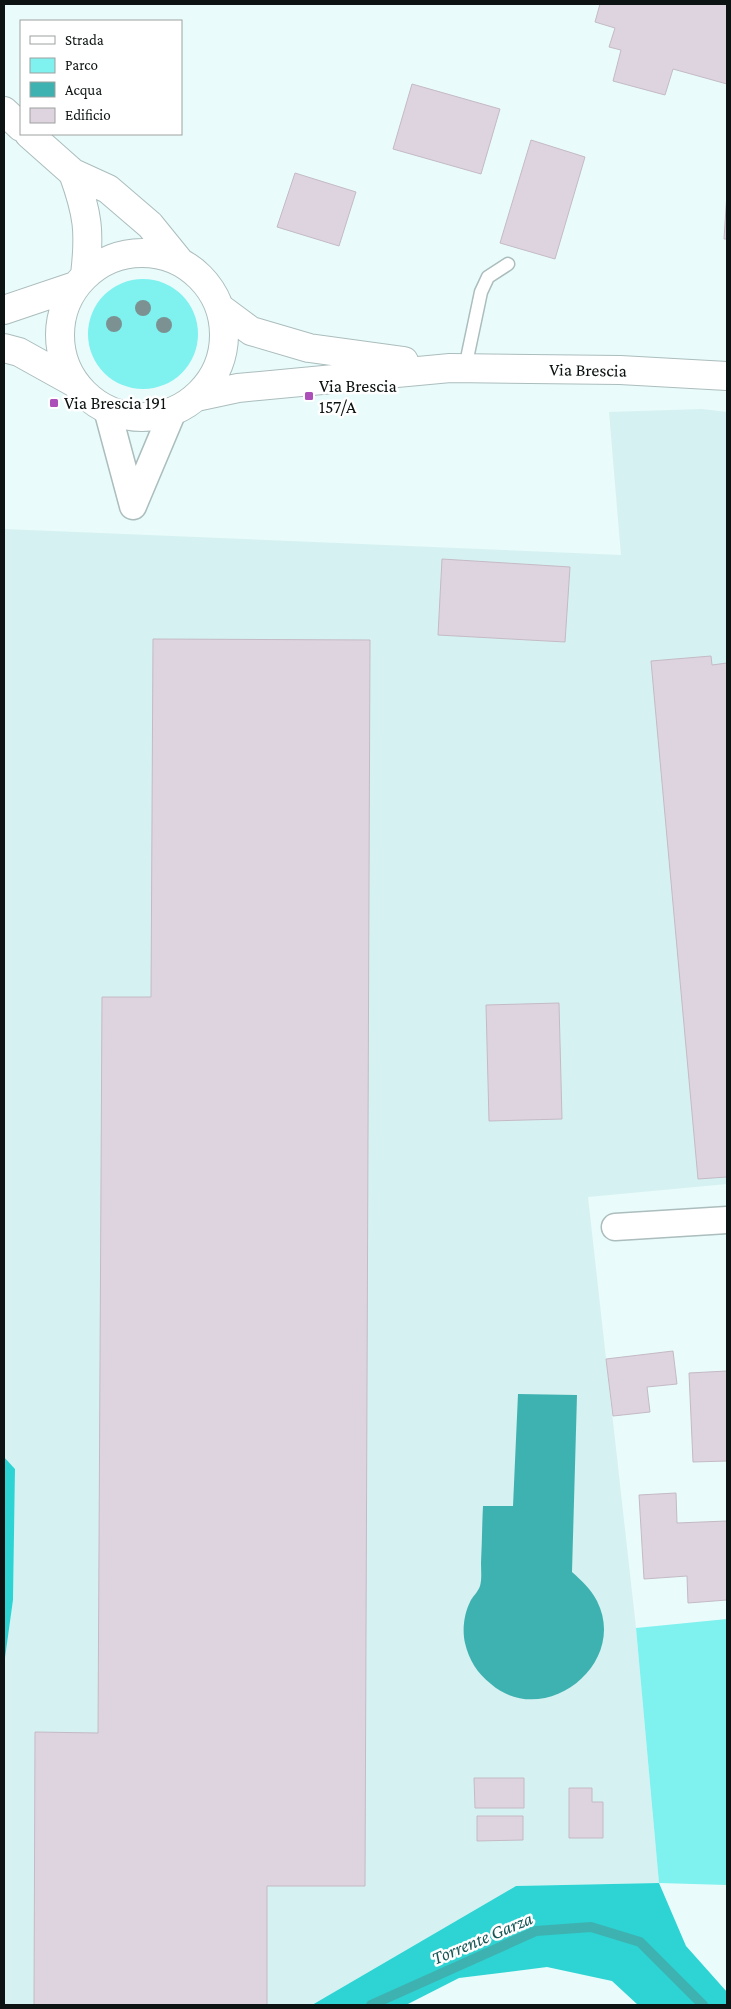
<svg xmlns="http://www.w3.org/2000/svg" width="731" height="2009" viewBox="0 0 731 2009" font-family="'Crimson Pro',serif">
	<rect width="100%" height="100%" fill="#e9fbfb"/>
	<path fill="#d6f1f1" d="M702,409L727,412V1184L588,1197L636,1628L659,1883L516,1886L312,2005H4V1665L13,1600L15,1469L4,1457V529L621,555L609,412Z"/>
	<path fill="#7ff1ef" d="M88 334a55 55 0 1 1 110 0a55 55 0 1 1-110 0Z
		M727,1619V1885L659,1883L636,1628Z"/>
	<path fill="#2dd4d3" d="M4,1457L15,1469L13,1600L4,1665Z
		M659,1883L686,1946L727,1992V2005H638L612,1981L547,1967L459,1978L406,2005H312L516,1886Z"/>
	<path fill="#3eb2b1" d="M518,1394L577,1395L572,1572C582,1581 591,1589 597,1601C629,1664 544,1730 491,1684C477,1673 469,1660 465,1643C462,1630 464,1614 470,1602C472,1597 478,1592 480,1586C482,1579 481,1570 481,1563C482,1544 482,1525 483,1506H513Z"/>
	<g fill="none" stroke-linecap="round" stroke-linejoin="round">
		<path stroke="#3eb2b1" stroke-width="10" d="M371,2005L536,1931L591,1927L640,1942L703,2005"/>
	</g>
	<path fill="#ded4df" stroke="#c4bac5" d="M600,4H727V84L673,69L665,95L613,81L621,50L609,47L615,28L595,22Z
		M412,84L500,109L481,174L393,149Z
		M531,140L585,157L555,259L500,243Z
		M295,173L356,192L339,246L277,227Z
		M727,193V239H724Z
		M442,559L570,567L565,642L438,635Z
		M153,639L370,640L365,1886H267V2005H34L35,1732L98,1733L102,997H151Z
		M711,656L712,665L727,663V1177L698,1179L651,661Z
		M559,1003L562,1119L489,1121L486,1005Z
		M673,1351L677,1384L647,1387L650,1412L613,1416L606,1359Z
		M727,1371V1461L693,1462L689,1373Z
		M676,1493L677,1523L727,1521V1600L688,1603L687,1576L644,1579L639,1495Z
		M474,1778H524V1808H475Z
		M569,1788H592V1802H603V1838H569Z
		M477,1816H523V1840L477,1841Z"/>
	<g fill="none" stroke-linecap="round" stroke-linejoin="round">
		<g stroke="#abbdbc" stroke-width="15">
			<path id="lane" d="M465,368L481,292L488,277L508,264"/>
		</g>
		<g stroke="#abbdbc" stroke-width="29">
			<path id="street" d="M107,409L133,506
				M133,506L173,411
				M615,1227L727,1220"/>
		</g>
		<g stroke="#abbdbc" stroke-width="30">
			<path id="secondary" d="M4,111L21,127
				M29,134L73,173L108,189L150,225L180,262
				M73,173C88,214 90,232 85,275
				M60 335a82 82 0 1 1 164 0a82 82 0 1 1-164 0Z
				M220,308L251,331L309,348L404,361
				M4,310L75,286
				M4,348L19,352L73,382
				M196,397L238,388L450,368L620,370L727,376"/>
		</g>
		<use href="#lane" stroke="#fff" stroke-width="12"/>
		<use href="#street" stroke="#fff" stroke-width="26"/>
		<use href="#secondary" stroke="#fff" stroke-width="28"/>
	</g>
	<g fill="#7c9292">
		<circle cx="143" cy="308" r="8"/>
		<circle cx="114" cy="324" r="8"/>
		<circle cx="164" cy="325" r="8"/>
	</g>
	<g fill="#ac4fb9" stroke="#fff" stroke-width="2">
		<rect x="304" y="391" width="10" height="10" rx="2.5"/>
		<rect x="49" y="398" width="10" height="10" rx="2.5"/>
	</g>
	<g text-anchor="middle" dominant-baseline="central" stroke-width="5" stroke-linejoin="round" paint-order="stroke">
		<g font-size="18" fill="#0c1312" stroke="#fff">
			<text transform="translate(588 370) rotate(1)">Via Brescia</text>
		</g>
		<g font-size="18" fill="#0c1312" stroke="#fff" text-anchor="start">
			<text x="319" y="386">Via Brescia<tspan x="319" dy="21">157/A</tspan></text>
			<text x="64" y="403">Via Brescia 191</text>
		</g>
		<g font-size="19" font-style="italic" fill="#175857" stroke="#fff">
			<text transform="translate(482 1938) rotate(-23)">Torrente Garza</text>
		</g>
	</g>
	<rect width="731" height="2009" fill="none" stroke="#0c1312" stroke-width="10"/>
	<rect x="20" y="20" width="162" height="115" fill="#ffffff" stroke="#9ea1a0"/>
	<rect x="30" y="36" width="25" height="8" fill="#ffffff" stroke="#9ea1a0"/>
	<text x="65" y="45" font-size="15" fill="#0c1312">Strada</text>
	<rect x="30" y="58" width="25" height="15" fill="#7ff1ef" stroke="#9ea1a0"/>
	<text x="65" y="70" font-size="15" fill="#0c1312">Parco</text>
	<rect x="30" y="82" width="25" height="15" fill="#3eb2b1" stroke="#9ea1a0"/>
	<text x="65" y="95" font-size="15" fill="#0c1312">Acqua</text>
	<rect x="30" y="108" width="25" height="15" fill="#ded4df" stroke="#9ea1a0"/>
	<text x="65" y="120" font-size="15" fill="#0c1312">Edificio</text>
</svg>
